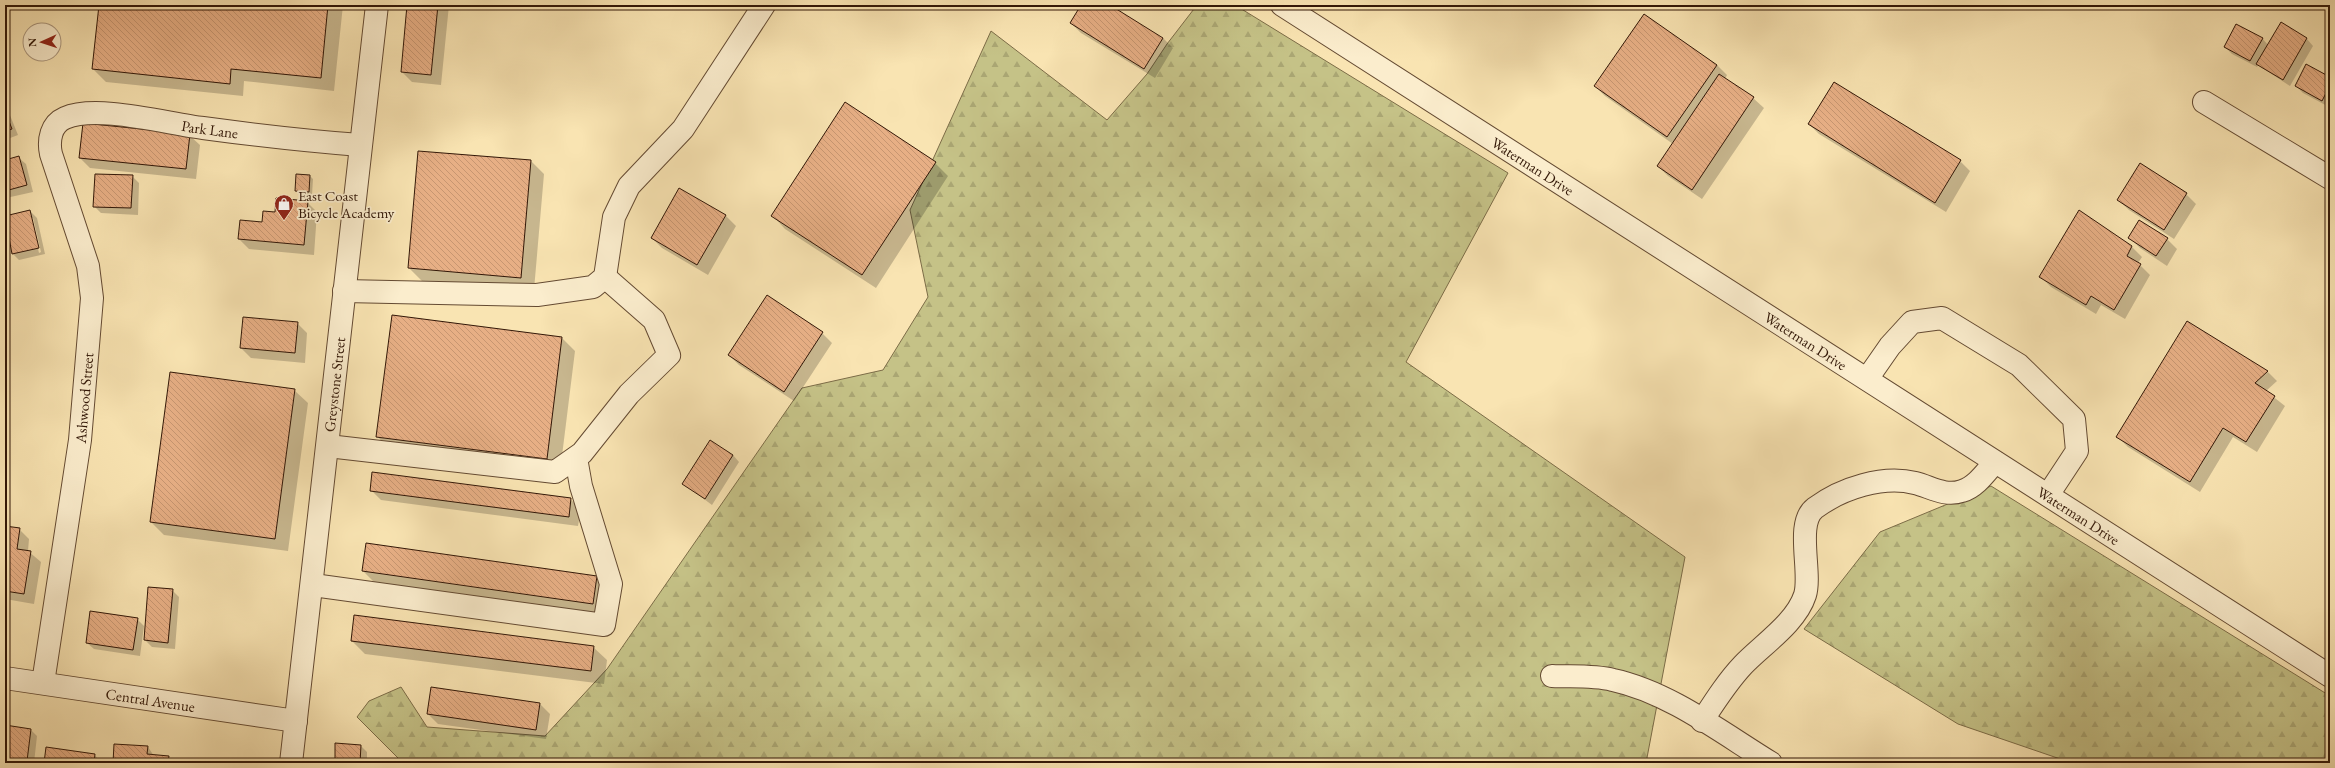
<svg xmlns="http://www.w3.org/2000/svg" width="2335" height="768" viewBox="0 0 2335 768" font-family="'EB Garamond',serif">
	<defs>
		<pattern id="forest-firs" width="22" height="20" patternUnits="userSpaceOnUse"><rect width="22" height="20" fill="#c5c287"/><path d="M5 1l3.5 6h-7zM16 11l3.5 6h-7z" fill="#aaa673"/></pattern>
		<pattern id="building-back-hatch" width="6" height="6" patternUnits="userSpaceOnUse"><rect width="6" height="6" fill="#e7af85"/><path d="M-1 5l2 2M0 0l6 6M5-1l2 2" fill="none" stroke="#c79671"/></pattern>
	</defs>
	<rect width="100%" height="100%" fill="#f9e4b2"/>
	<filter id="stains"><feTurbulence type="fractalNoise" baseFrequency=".005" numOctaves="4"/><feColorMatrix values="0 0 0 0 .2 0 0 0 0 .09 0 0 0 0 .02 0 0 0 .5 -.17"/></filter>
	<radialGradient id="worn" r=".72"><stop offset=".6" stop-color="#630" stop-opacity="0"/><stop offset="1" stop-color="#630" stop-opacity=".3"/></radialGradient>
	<path fill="url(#forest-firs)" stroke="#7c6c47" d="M1197,5H1235L1508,173L1406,362L1685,557L1646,763H403L357,717L369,701L401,687L427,727L545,736L607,669L802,388L883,370L928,297L910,210L991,31L1107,120L1147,74L1167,44Z
		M1991,486L2330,696V763H2072L1958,724L1804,629L1880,532Z"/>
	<path fill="#0003" fill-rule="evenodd" d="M100,5H244L278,9V5H343L334,91L244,81L243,96L106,82L93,69Z
		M408,5H449L441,85L412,82L402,72Z
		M516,5H567L522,10Z
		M1082,5H1108L1163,38L1173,48L1155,78L1081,33L1071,23Z
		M2281,24L2307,39L2313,46L2290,86L2258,65L2257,67L2232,54L2225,47L2262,38L2268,45Z
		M1717,65L1727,75L1725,79L1753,98L1764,108L1702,199L1668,176L1658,166L1673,144L1605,96L1595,86Z
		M2330,78L2329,107L2303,93L2296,86Z
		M1834,83L1960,161L1970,171L1946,212L1819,134L1809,124Z
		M5,103L18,135L5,140Z
		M189,135L200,145L196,179L90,168L80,158Z
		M19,158L26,164L33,192L6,198L5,161Z
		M531,161L544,174L534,290L422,281L409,268Z
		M935,163L948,176L876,288L785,229L772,215Z
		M132,176L139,183L138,215L101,213L94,206Z
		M310,176L313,179L312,195L299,194L296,191Z
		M680,190L726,216L736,226L708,275L662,248L652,238Z
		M2186,194L2196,204L2174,239L2129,210L2118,200Z
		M307,202L317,212L314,255L249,249L239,239L276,213Z
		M30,211L37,218L45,254L19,260L13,254L5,217ZM31,218H33L41,252L39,253Z
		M2139,222L2167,239L2177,249L2167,266L2140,248L2130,238Z
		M2132,247L2142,257L2138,263L2150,275L2125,319L2101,305L2096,314L2051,287L2041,277Z
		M392,316L562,338L575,351L560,472L390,450L377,436Z
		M297,323L307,333L305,363L251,358L241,348Z
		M822,333L832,343L794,401L739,365L729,355Z
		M2267,371L2277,381L2266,391L2285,406L2257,452L2233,437L2200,492L2128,447L2118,437Z
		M294,390L308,403L288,551L164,535L151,522Z
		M733,455L739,462L712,505L684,484Z
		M371,490L570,499L581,509L578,526L381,500Z
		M5,527L19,529L29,539L28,551L41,562L34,604L5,599Z
		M367,544L597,577L610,590L606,617L376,584L363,571Z
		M172,590L179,597L175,649L152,647L145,640Z
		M137,619L144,626L140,656L94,649L87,643Z
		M352,641L593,647L607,660L604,684L365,654Z
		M540,704L550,714L546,739L438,724L428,714Z
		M5,726L31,730L37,736L34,763H5Z
		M361,746L367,752V763H336Z
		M148,747L154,756L168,757L174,763H114Z
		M94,754L101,763H45Z"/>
	<path fill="url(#building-back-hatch)" stroke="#321707" d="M99,5H254L277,7V5H328L321,78L231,69L230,84L92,69Z
		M407,5H438L431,75L401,72Z
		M1081,5H1110L1163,38L1144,69L1070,23Z
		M1644,14L1717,65L1667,137L1594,86Z
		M2281,22L2307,38L2283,80L2256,64Z
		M2236,24L2263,38L2250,61L2224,47Z
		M2306,64L2330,77V85L2322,101L2295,86Z
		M1719,74L1754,97L1692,190L1657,166Z
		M1834,82L1961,160L1935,203L1808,124Z
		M845,102L936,162L862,275L771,216Z
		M5,111L12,129L5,131Z
		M83,123L190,134L186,169L79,158Z
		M418,151L531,160L521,278L408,268Z
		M19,156L27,185L5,191V160Z
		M2140,163L2187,193L2164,230L2117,200Z
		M95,174L133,175L131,208L93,207Z
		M296,174L310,175L309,192L295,191Z
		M679,188L726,215L697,265L651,238Z
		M276,198L308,201L304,245L238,239L240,220L262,222L263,211L275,212Z
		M30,210L39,248L12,254L5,216Z
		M2079,210L2132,246L2127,256L2141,264L2114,310L2091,296L2086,305L2039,277Z
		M2139,220L2168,238L2156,256L2128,238Z
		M767,295L823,332L784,392L728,355Z
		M392,315L562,337L547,459L376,437Z
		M243,317L298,322L295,353L240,348Z
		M2187,321L2268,371L2255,383L2275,396L2246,442L2223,428L2190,482L2116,437Z
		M170,372L295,389L275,539L150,522Z
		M710,440L733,455L705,499L682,484Z
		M372,472L571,498L569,517L370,491Z
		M5,526L20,528L17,549L31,551L24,594L5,591Z
		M366,543L597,576L593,604L362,571Z
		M148,587L173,589L168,643L144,640Z
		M90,611L138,618L133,650L86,643Z
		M354,615L594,646L591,671L351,641Z
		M431,687L540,703L536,730L427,714Z
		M5,725L31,729L27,761L5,759Z
		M335,743L361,745L360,763H335Z
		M114,744L148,746L147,754L169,756L168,763H113Z
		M46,747L95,754L94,763H44Z"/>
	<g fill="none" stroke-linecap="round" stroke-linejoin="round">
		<g stroke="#644a32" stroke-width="24">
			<g id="minor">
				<path id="s1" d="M1282,5L2330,676"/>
				<path d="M2204,102L2330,178"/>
				<path d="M344,291L537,295L593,287L605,277L614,217L629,186L683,129L764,5"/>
				<path d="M1867,379L1890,346L1912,322L1942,318L2019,365L2074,419L2077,451L2048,495"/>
				<path d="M328,446L555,472L582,453L629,394L669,355L654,320L605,277"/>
				<path d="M313,585L604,625L611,584L581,486L576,458"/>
				<path d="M1552,676C1572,677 1593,675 1613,680C1669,692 1722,733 1771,763"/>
				<path id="s2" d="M5,678L296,721"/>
				<path id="s3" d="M43,683L80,440L92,298L88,266L51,154C48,140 51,124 65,118C97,104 168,124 203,128C255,135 307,141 360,145"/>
				<path d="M1702,721C1715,701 1727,682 1743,665C1762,645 1796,623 1805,595C1812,572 1795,523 1815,508C1842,488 1883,475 1915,483C1931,487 1945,497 1962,491C1976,487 1986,472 1995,462"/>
				<path id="s4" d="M291,763L377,5"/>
			</g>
		</g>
		<use href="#minor" stroke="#fbedcd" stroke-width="22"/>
	</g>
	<defs>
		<g id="shop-pin" transform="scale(1)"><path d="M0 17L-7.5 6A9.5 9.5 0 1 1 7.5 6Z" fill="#8f2418" stroke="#fbedcd"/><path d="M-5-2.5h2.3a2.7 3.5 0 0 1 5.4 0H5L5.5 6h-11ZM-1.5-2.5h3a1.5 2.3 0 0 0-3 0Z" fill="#fff"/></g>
	</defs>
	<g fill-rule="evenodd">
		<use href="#shop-pin" x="284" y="204"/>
	</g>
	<g text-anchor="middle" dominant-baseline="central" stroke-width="3.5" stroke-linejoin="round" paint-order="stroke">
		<g font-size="15" fill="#321707" stroke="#fbedcd">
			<text stroke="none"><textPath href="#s3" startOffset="727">Park Lane</textPath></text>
			<text stroke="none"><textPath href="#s1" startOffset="298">Waterman Drive</textPath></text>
			<text stroke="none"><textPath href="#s1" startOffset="622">Waterman Drive</textPath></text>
			<text stroke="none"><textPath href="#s4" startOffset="381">Greystone Street</textPath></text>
			<text stroke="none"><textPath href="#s3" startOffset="288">Ashwood Street</textPath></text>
			<text stroke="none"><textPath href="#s1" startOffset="946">Waterman Drive</textPath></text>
			<text stroke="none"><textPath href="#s2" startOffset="147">Central Avenue</textPath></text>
		</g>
		<g font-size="15" fill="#321707" stroke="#fbedcd" text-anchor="start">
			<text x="298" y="195">East Coast<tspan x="298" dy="17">Bicycle Academy</tspan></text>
		</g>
	</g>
	<rect width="2335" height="768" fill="none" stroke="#f9e4b2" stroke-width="20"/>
	<rect x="6" y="6" width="2323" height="756" fill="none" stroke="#321707" stroke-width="2"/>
	<rect x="10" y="10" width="2315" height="748" fill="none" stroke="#321707"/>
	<g transform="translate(42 42) rotate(267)"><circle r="19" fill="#fbedcd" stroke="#ab977e"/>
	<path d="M0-3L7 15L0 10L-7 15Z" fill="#8f2418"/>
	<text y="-6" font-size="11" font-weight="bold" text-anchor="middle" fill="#321707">N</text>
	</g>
	<rect width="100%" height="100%" filter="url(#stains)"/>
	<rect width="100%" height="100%" fill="url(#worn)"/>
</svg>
